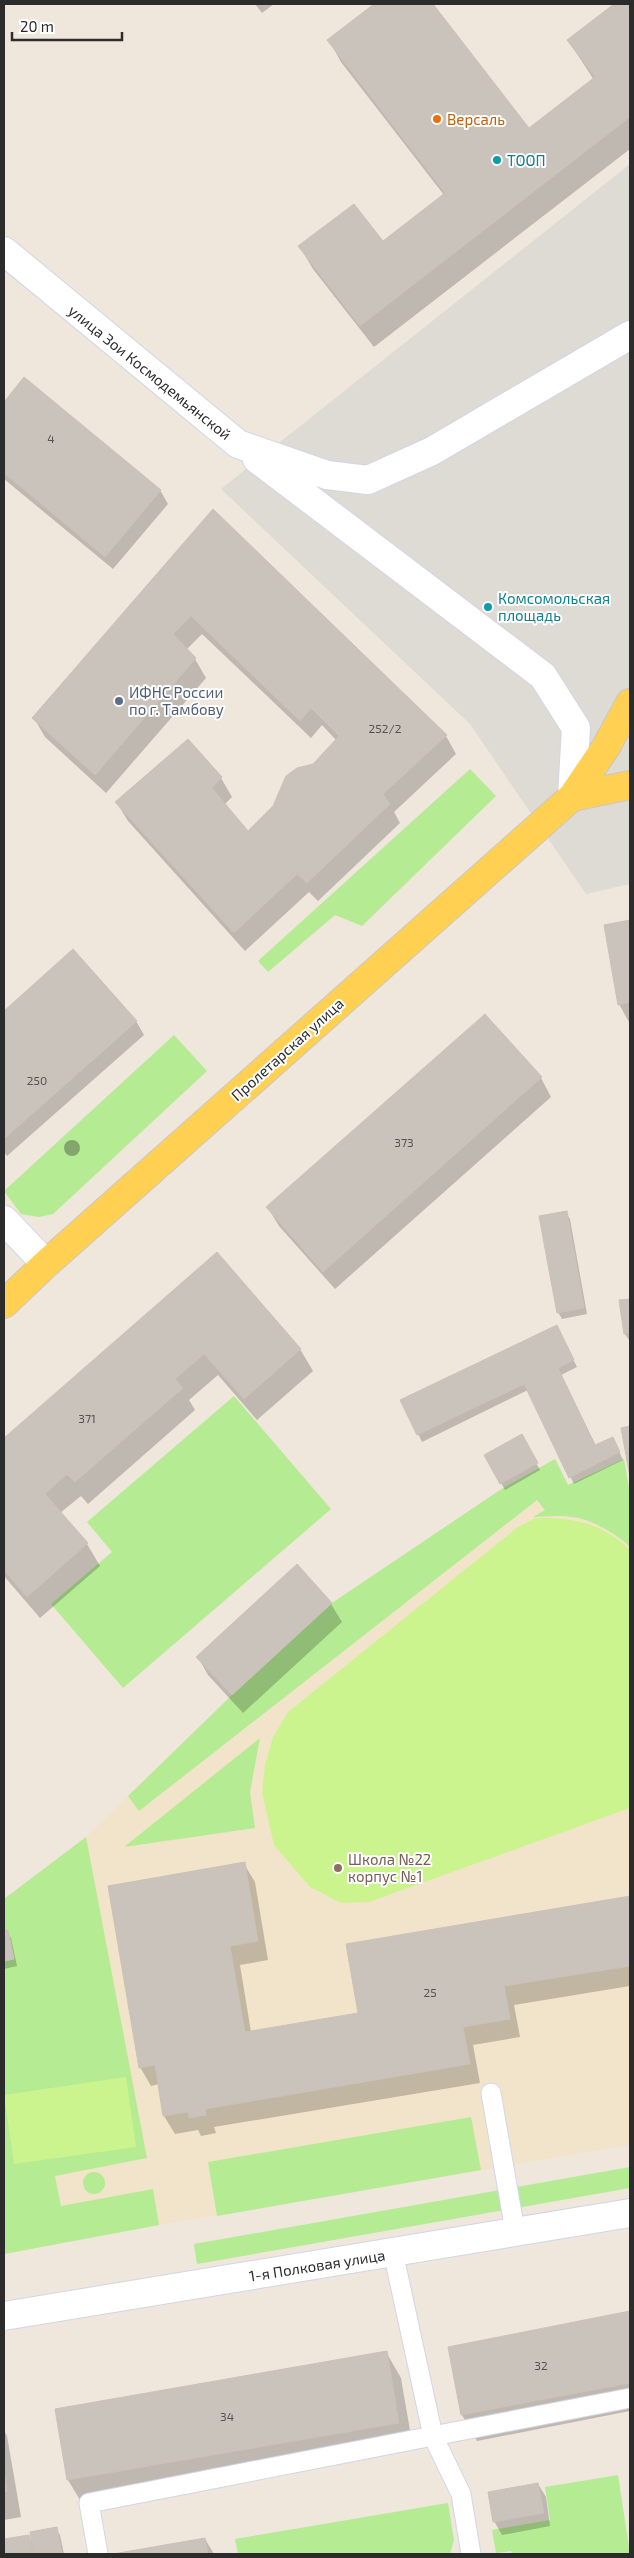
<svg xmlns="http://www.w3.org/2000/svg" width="634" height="2558" viewBox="0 0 634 2558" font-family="'Exo 2',sans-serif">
	<rect width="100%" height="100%" fill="#efe6dc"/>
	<path fill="#f2e4ca" d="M555,1459L568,1485L624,1459L630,1494V2145L159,2225L4,2254V1899L86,1837L232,1695L332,1603L500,1490Z"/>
	<path fill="#b4eb93" d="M470,769L496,796L362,926L335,915L268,972L258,961Z
		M174,1035L207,1071L53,1214L39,1217L21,1214L4,1191Z
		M234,1396L331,1509L123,1688L51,1604L112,1552L87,1522Z
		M555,1459L568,1485L624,1459L630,1494V1547C617,1534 591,1519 572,1517C560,1515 546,1517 533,1517L545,1510L537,1500L139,1811L128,1796L232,1695L332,1603L500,1490Z
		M260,1738L250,1792L255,1828L124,1847Z
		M86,1837L147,2158L55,2176L61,2206L153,2189L159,2225L4,2254V1961L14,1959L8,1930L4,1931V1899Z
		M471,2117L481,2170L217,2216L208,2162Z
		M630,2167V2188L197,2264L194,2244Z
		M83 2183a11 11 0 1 1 22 0a11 11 0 1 1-22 0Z
		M618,2475L630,2554H512L511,2551L496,2553L492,2530L550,2520L545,2487Z
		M448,2503L454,2540L450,2554H238L235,2539Z"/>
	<path fill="#ccf48e" d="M535,1518C572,1517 603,1523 630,1550V1808L369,1902L341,1903L310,1887L274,1845L262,1793L265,1765L273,1737L288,1712L518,1527Z
		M126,2077L136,2147L14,2164L4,2095Z"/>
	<path fill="#dedad4" d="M630,164V884L586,894L470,724L221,489Z"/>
	<path fill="#0003" d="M255,4H274L262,13Z
		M376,4H432L529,130L594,80L568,40L616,4H626L630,10V149L374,347L313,269L300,247L382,243L444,195L341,62L329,40Z
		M24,379L160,490L168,504L113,569L4,479V404Z
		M213,510L446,736L456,754L394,812L400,823L318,901L309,892L245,951L128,821L117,803L188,741L221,778L232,797L224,805L248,833L337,741L322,725L311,738L202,634L186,650L195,659L206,678L106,793L45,737L34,718Z
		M630,921V1024L619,1004L605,926Z
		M73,951L136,1021L144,1035L7,1156L4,1152V1013Z
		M541,1078L551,1097L335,1289L279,1226L268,1208Z
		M566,1213L570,1219L587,1314L562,1319L558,1312Z
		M217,1254L300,1349L313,1371L257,1420L218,1375L189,1400L195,1410L88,1504L81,1496L60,1513L87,1544L100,1566L40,1618L4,1576V1440Z
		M630,1300V1340H629L625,1334L621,1301Z
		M560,1333L577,1367L561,1375L596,1446L616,1445L623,1460L574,1484L528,1390L422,1442L402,1401Z
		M521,1436L540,1470L505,1490L486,1455Z
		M331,1604L342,1622L243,1713L208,1675L198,1657Z
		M244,1864L255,1882L268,1960L240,1965L251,2032L360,2014L348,1945L630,1897V1986L514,2005L520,2037L473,2045L480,2083L214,2127L216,2133L201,2136L198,2130L175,2134L164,2116L159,2084L151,2086L140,2067Z
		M7,1931L11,1938L17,1966L4,1969V1932Z
		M630,2313V2411L477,2441L462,2415L449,2348Z
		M386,2352L401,2378L413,2448L83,2505L68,2480Z
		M4,2430L7,2436L21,2517L4,2520Z
		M538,2484L546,2497L550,2526L502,2535L494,2521Z
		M56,2529L60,2535L64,2554H6L4,2540L29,2536L33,2544Z
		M205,2539L214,2554H119Z"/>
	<path fill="#cac3bc" stroke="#cbc2b6" d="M374,4H433L529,128L595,77L567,40L614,4H627L630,7V117L360,326L298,246L354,204L383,241L445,193L327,40Z
		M24,377L161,490L105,557L4,473V402Z
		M213,509L447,735L383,794L390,804L307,883L297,874L234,933L115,802L188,739L222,777L212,788L248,831L273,806L286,776L297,768L313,764L339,736L311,708L300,721L191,616L173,634L196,658L95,775L32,718Z
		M630,920V1002L618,1005L604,925Z
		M73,949L137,1021L4,1139V1011Z
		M485,1014L542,1077L323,1272L266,1207Z
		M567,1211L584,1308L557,1313L539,1216Z
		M217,1252L301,1349L244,1399L204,1354L175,1379L183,1388L75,1482L67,1474L45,1494L88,1543L27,1597L4,1570V1438Z
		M630,1299V1333L624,1334L619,1300Z
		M557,1325L574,1360L558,1368L595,1445L613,1437L620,1452L569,1478L524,1384L417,1435L400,1400Z
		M630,1426V1477L621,1428Z
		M522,1434L538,1463L500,1484L484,1455Z
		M297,1564L332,1603L232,1695L196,1657Z
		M245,1862L258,1941L230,1946L245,2032L358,2013L346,1944L630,1896V1966L504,1986L510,2019L463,2027L470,2064L205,2109L206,2115L189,2118L188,2112L163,2116L155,2065L139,2068L108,1886Z
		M8,1930L14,1959L4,1961V1931Z
		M630,2311V2383L461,2415L448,2347Z
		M387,2351L399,2423L67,2480L55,2409Z
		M4,2470L7,2491L4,2492Z
		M538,2483L544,2513L493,2522L488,2492Z
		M57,2527L62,2554H34L30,2532Z
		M29,2535L33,2554H5L4,2539Z
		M205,2538L208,2554H113Z"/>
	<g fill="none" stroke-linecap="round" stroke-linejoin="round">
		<g stroke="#d1d6e6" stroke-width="21">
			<path id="lane" d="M491,2093L515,2231
				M98,2554L89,2503L433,2436L393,2252
				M471,2554L461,2494L433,2436L630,2398"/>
		</g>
		<g stroke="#d1d6e6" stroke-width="30">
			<path id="street" d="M4,251L238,444L327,475L368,480L432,451L630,335
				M257,459L543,676L576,728L572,797
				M4,1220L46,1264
				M4,2316L630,2213"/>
		</g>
		<g stroke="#c8c8c8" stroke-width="30">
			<path id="primary" d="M572,797L630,785
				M4,1304L46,1264L572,797L606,747L630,703"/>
		</g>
		<use href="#lane" stroke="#fff" stroke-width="19"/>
		<use href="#street" stroke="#fff" stroke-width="28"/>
		<use href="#primary" stroke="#ffd051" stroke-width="28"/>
	</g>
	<circle fill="#83a66d" cx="72" cy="1148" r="8"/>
	<circle fill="#e8710a" stroke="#fff" stroke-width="2" cx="437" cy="119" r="5"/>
	<g fill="#0f9aa8" stroke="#fff" stroke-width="2">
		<circle cx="497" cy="160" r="5"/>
		<circle cx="488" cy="607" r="5"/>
	</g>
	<circle fill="#5c6f8a" stroke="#fff" stroke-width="2" cx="119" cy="701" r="5"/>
	<circle fill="#8d6e63" stroke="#fff" stroke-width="2" cx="338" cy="1868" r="5"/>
	<g text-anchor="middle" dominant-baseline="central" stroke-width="4" stroke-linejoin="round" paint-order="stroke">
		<g font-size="12" fill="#545250">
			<text x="51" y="438">4</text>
			<text x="385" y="728">252/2</text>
			<text x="37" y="1080">250</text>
			<text x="404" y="1142">373</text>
			<text x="87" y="1418">371</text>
			<text x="430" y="1992">25</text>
			<text x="541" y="2365">32</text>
			<text x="227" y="2416">34</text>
		</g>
		<g font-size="15" fill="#c56008" stroke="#fff" text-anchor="start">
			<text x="447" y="119">Версаль</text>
		</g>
		<g font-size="15" fill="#0d838f" stroke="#fff" text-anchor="start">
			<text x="507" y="160">ТООП</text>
			<text x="498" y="598">Комсомольская<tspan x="498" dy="17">площадь</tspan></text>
		</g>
		<g font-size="15" fill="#2c2c2c" stroke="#fff">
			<text transform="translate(150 372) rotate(39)">улица Зои Космодемьянской</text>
			<text transform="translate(287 1049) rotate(-42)">Пролетарская улица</text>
			<text transform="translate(317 2265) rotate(-9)">1-я Полковая улица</text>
		</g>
		<g font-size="15" fill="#4e5e75" stroke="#fff" text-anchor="start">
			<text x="129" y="692">ИФНС России<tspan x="129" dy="17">по г. Тамбову</tspan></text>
		</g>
		<g font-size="15" fill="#785e54" stroke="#fff" text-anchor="start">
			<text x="348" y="1859">Школа №22<tspan x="348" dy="17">корпус №1</tspan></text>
		</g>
	</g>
	<rect width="634" height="2558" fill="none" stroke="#2c2c2c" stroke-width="10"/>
	<path d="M12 32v8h110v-8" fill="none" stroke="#2c2c2c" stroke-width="2.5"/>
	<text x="20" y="32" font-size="15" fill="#2c2c2c" stroke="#ffffff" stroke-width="4" paint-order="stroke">20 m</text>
</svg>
